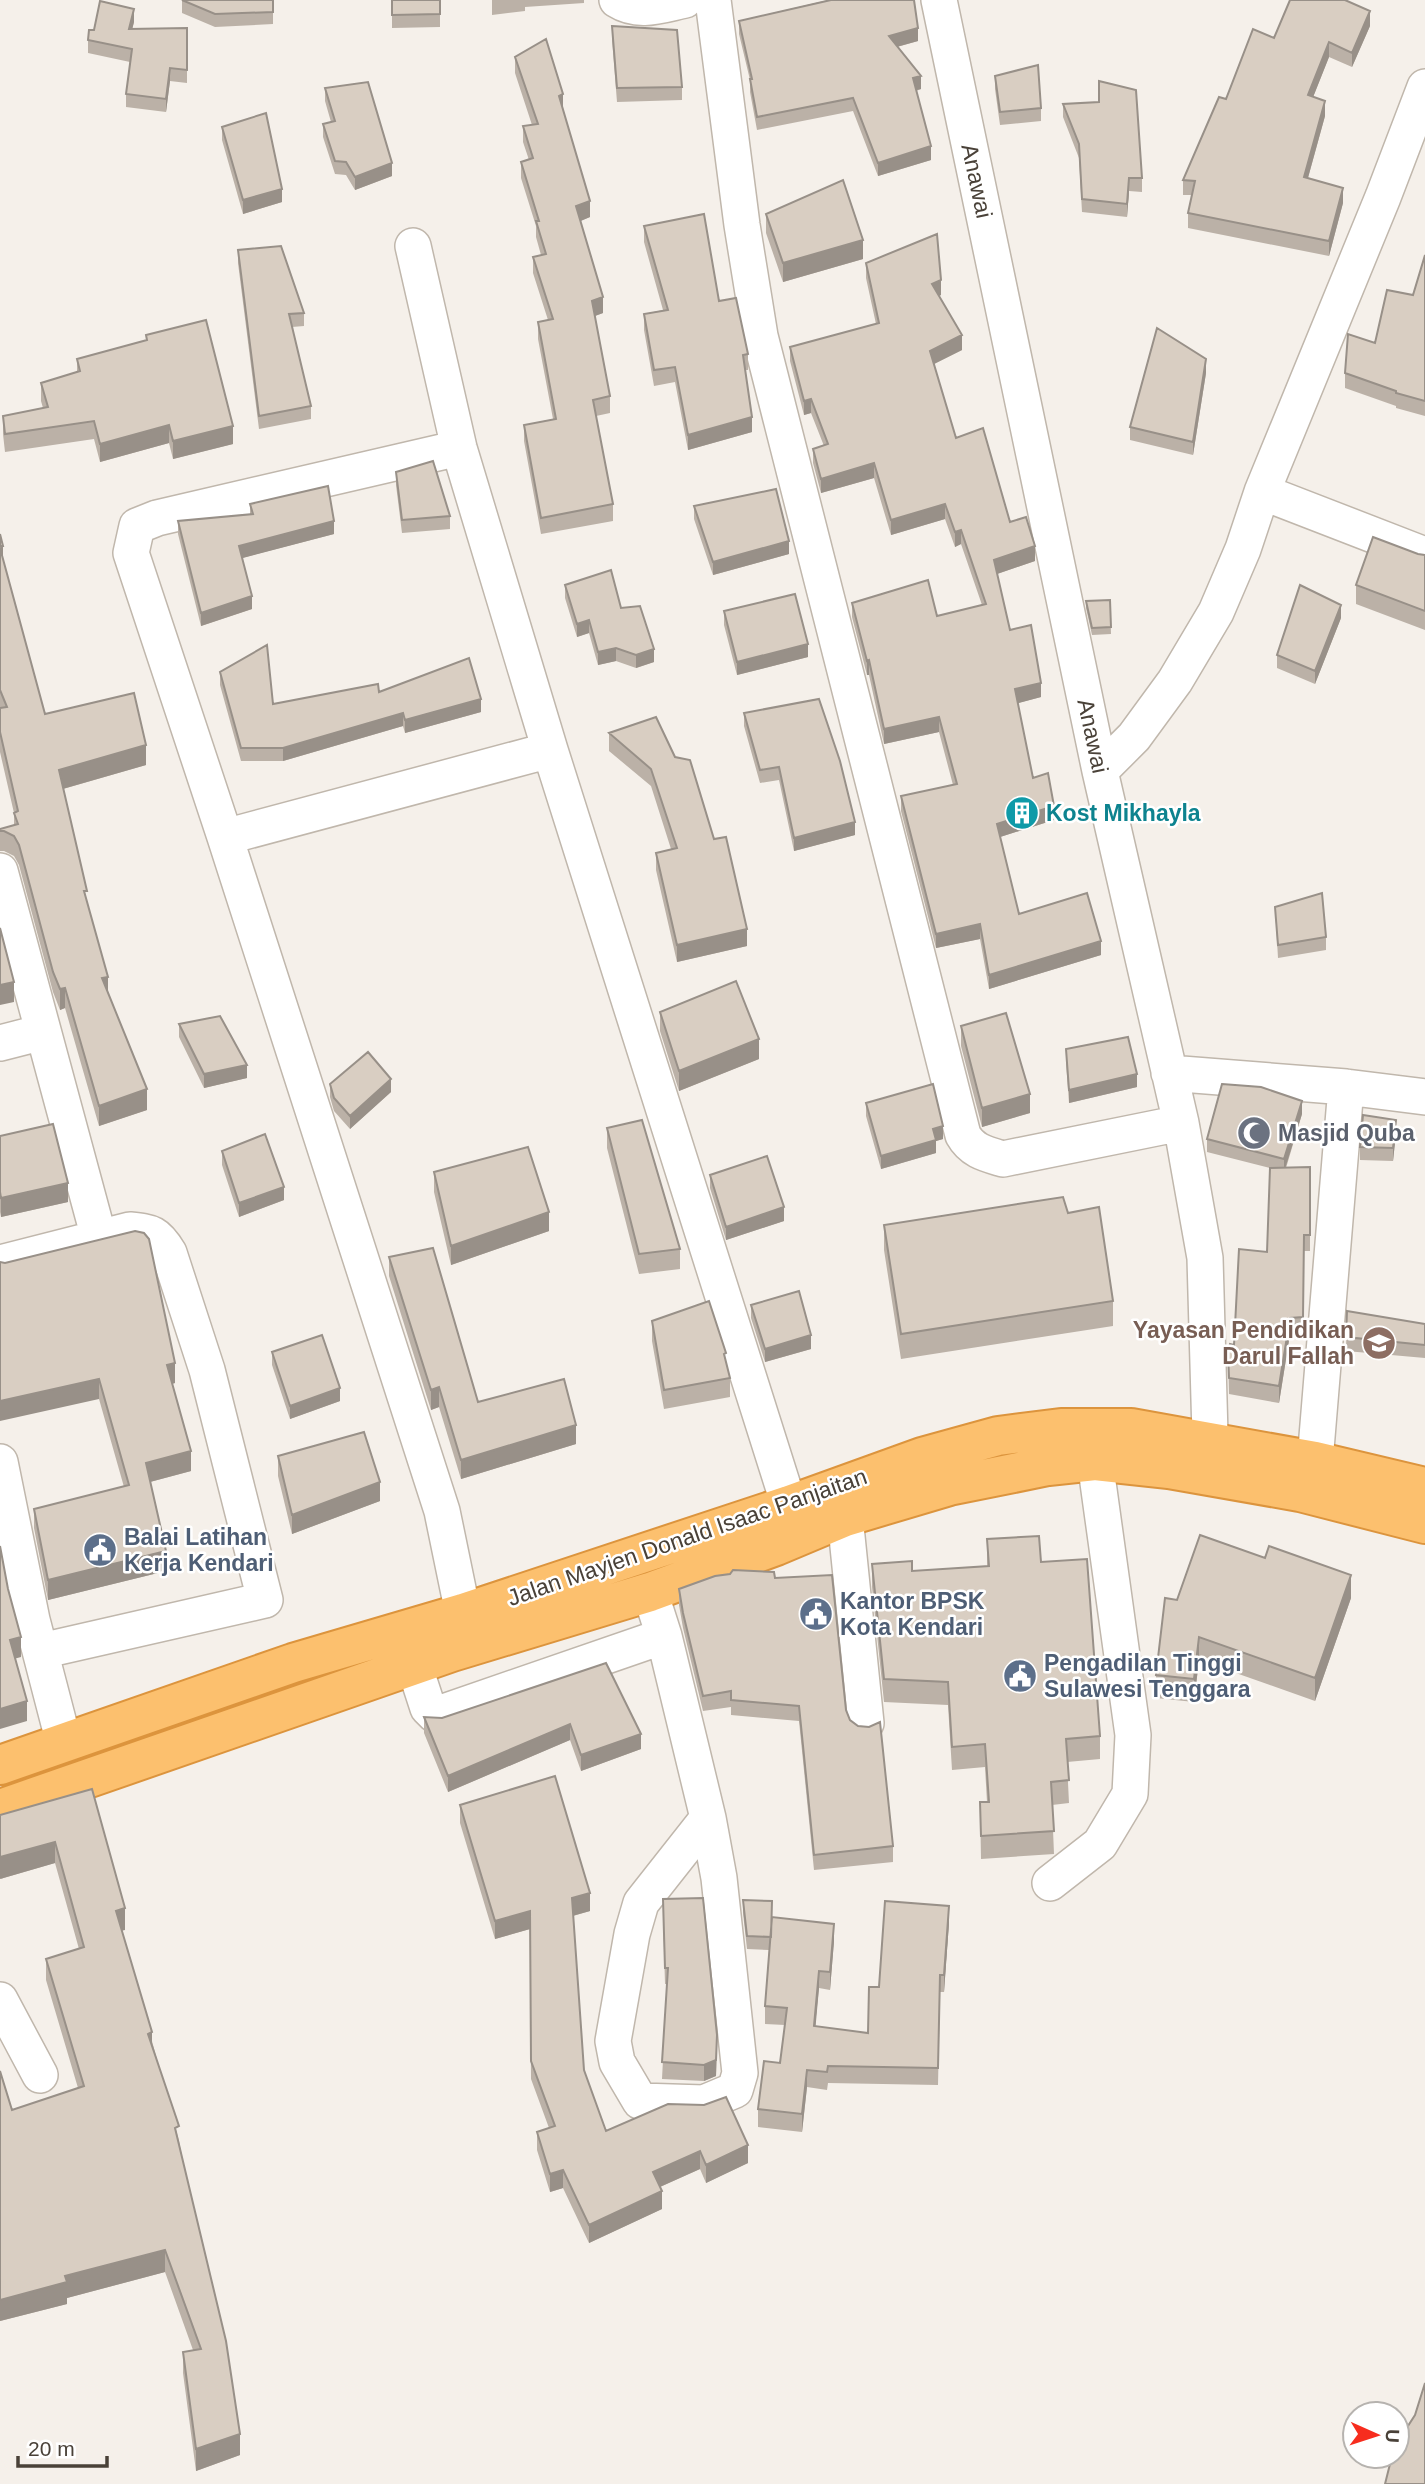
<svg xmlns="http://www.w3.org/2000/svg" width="1425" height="2484" viewBox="0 0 1425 2484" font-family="Helvetica,sans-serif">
	<rect width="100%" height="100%" fill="#f5f0ea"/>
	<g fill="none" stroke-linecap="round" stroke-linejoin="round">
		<g stroke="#c0b7ac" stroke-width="38">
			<path id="street" d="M617,0C639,14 661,5 685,0
				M713,0L742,225L760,336L963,1135C972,1151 986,1154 1003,1159L1181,1123
				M939,0L1100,771L1181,1123L1205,1258L1211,1470
				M413,246L459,448L550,750L789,1505
				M459,448L157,518L137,526L131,553L225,837L442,1511L463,1613
				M1262,492L1425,555
				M1100,771L1134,737L1175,681L1216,612L1243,549L1262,492L1383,197L1425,87
				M225,837L550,750
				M0,871L99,1238
				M0,1043L43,1032
				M1169,1073L1346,1087
				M0,1263L130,1230C152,1232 157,1233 169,1253L207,1370L265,1600L41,1651
				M1315,1461L1346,1087L1425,1097
				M0,1462L32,1620L64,1743
				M845,1517L866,1723
				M650,1592L664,1636L708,1818
				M414,1665L428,1708L435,1715L664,1636
				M708,1818L719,1878L740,2073L735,2090L704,2103L640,2101L617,2062L613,2041L632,1934L641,1903Z
				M1050,1883L1100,1844L1130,1794L1133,1735L1095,1461
				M0,2000L40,2075"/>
		</g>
		<g stroke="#dc943d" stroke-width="42">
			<path id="highway" d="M0,1765L293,1663L463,1613L789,1505L922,1457L998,1436L1061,1428H1131L1315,1461L1425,1487
				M0,1809L452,1652L650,1592L776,1546L845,1517L949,1486L1048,1466L1095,1461L1169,1469L1300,1492L1425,1524"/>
		</g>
		<use href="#street" stroke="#fff" stroke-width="35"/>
		<use href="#highway" stroke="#fcc06e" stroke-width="38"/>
	</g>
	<path fill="#bbb1a7" d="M182,0L273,12V24L215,27L182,13Z
		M392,0H440V27L392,28Z
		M492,0H584V3L525,7V11L492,15Z
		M828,0H914L918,41L897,47L921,89L916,91L931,160L878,176L853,111L757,130L750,92V80L739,34V21Z
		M134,22L132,29L187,28V83L170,81L166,112L126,107V94L130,62L88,53V40L94,30Z
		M612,26L682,87V100L617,102L612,39Z
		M1370,26L1352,67L1329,57L1313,97L1325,116L1308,178L1343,203L1329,256L1188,228V213L1192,195H1183V180L1226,99L1274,38Z
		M515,57L563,108L590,217L580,221L603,313L595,316L610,396V413L596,416L613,504V521L541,534L524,441V425L553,419L538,339V322L548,320L533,273V257L541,255L536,237V226L521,178V162L529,160L523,142V126L532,125L515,73Z
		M995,76L1041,108V121L1000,125L995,89Z
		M325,88L392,176L355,190L346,175L335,174L323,137V124L331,122L325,101Z
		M1063,104L1142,178V192L1129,191L1127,217L1082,212L1079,158L1063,117Z
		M222,127L282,202L243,214L222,140Z
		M766,214L863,259L783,282L766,233Z
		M644,226L719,301L748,354V370H745L752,432L688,450L675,382L654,386L644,330V314L663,310L644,242Z
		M238,250L304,313V326L292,327L311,406V419L259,429L238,263Z
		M1425,255V416L1396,408V406L1345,388V373L1375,343L1413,295Z
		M866,263L941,295L939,296L962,350L934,364L956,438L1035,561L997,574L1010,630L1041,697L1018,703L1033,778L1054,820L1000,837L1019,914L1101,955L989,989L980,939L936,948L901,811V796L953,785L939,732L884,744L869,675H867L852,617V603L937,616L982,605L961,544L955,547L945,519L891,535L874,478L821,493L813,463V449L824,446L811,413L804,415L790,361V347L876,324L866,278Z
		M146,335L233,444L173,459L169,443L100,462L94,439L5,452L3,434V416L43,408L41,401V383L77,372V359L146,340Z
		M1206,373L1193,455L1130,440V427Z
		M396,472L450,516V529L402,533L396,485Z
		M250,504L334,534L242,558L252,609L201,626L178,534V521L250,515Z
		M694,506L789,554L713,575L694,519Z
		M0,534L3,560L45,714L146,765L63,789L87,902L108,993L147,1110L99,1126L65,1008L60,1010L53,992L19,865L14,856L4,851H0V829L14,825V813L0,752Z
		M1418,554L1425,555V630L1356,604V585Z
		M565,585L621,608L654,662L636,668L616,661L598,665L589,633L577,637L565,598Z
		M1110,600L1111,634L1092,635L1086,608V601Z
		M724,611L808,657L737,675L724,625Z
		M1341,618L1315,684L1277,668V655Z
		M220,672L273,704L379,692L481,712L405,733L403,726L283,761H241L220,685Z
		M744,713L855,835L794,851L779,780L760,783L744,726Z
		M656,717L714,839L747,946L677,962L656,870V853L671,849L651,786L609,751V733Z
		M1275,907L1326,937V950L1278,958Z
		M660,1012L759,1059L679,1091L660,1031Z
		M179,1024L247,1078L204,1088L179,1037Z
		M961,1026L1030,1113L982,1127L961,1046Z
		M1066,1049L1137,1087L1069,1103L1066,1062Z
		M330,1084L391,1092L350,1129L334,1111L330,1097Z
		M866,1103L943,1139L936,1141V1153L881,1169L866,1116Z
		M1302,1114L1286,1168L1310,1167V1251H1304L1303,1333L1290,1334L1279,1403L1229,1394L1228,1353L1234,1345L1267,1252L1270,1168L1207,1152V1139Z
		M607,1128L680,1249V1269L639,1274L607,1148Z
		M1396,1133L1393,1161L1360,1160V1147Z
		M0,1136L68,1202L1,1217L0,1212Z
		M222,1151L284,1200L239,1217L222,1165Z
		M434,1172L549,1231L451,1265L434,1192Z
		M710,1175L784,1221L726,1240L710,1188Z
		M1068,1213L1113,1301V1326L901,1359L884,1250V1225Z
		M389,1257L478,1402L576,1444L461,1479L439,1407L431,1410L389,1276Z
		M0,1262L175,1383L172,1384L191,1471L150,1482L166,1571L48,1600L34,1528V1509L124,1487L99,1399Z
		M751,1305L811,1349L765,1362L751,1318Z
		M1347,1311L1425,1324V1358L1346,1351Z
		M652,1321L730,1378V1397L664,1409L652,1341Z
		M272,1352L340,1401L290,1419L272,1365Z
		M278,1456L380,1501L292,1534L278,1476Z
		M987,1539L1041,1562L1100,1736V1759L1067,1762L1069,1803L1052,1805L1054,1854L981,1859L980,1802H987L985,1767L952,1770L948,1705L884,1702L872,1587V1564L912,1571L987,1566Z
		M775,1578L846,1710L893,1846V1862L814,1870L799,1721L731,1715V1707L703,1711L683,1628L679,1605V1589Z
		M1351,1598L1315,1701L1199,1660L1194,1702L1156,1698V1675L1177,1600Z
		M606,1663L641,1749L581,1771L570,1740L448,1792L424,1733V1717L442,1718Z
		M92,1789L125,1930H122L179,2141L240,2455L196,2471L183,2373V2352L193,2350L165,2272L67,2298V2304L0,2321V2071L12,2110L78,2088L46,1980V1959L79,1949L55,1863L0,1879Z
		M460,1805L590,1911L573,1916L584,2070L606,2131L748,2163L706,2183L700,2169L660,2187L662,2209L589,2243L563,2188L550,2192L537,2150V2132L549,2128L531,2079L530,1929L495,1939L460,1823Z
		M743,1900L772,1917L834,1941L830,1990L819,1988L815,2026L868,2033L879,1987L949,1923L944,1992H940L938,2085L828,2083L827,2090L807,2087L802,2132L758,2127V2109L780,2063L785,2025L765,2024V2006L769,1950L747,1949L743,1913Z
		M663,1916L717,2051L716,2076L704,2081L662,2079L667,1984H665Z"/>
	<path fill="#989088" d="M134,9V22L129,42V29Z
		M1370,11V26L1352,67V53Z
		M918,28V41L889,49V36Z
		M1329,42V57L1308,110V95Z
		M170,68V81L166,112V99Z
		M921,76V89L913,91V78Z
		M563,94V110L559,96Z
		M1325,101V116L1304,192V177Z
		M931,146V160L878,176V163Z
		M392,163V176L355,190V177Z
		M1129,178V191L1127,217V204Z
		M1343,188V203L1329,256V241Z
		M282,189V202L243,214V200Z
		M590,201V217L576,223V206Z
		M863,240V259L783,282V263Z
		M941,280V295L932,299V284Z
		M603,297V313L592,317V301Z
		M962,335V350L930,366V351Z
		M1206,359V373L1193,455V442Z
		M811,399V413L804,415V401Z
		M752,417V432L688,450V435Z
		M169,425V443L100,462V444Z
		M233,426V444L173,459V441Z
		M874,463V478L821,493V479Z
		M945,504V519L891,535V520Z
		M334,521V534L239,559V546Z
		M961,530V544L955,547V532Z
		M789,541V554L713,575V562Z
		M0,546H3V566Z
		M1035,546V561L994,575V560Z
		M252,596V609L201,626V613Z
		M1341,605V618L1315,684V671Z
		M589,620V633L577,637V624Z
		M808,644V657L737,675V662Z
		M616,648V661L598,665V652Z
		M654,649V662L636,668V655Z
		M869,660V675H867V661Z
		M1041,683V697L1015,704V689Z
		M481,699V712L405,733V720Z
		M403,713V726L283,761V748Z
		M939,717V732L884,744V729Z
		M146,745V765L59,790V770Z
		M1054,806V820L997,838V824Z
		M855,822V835L794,851V838Z
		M980,924V939L936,948V934Z
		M747,929V946L677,962V945Z
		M1101,941V955L989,989V975Z
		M108,977V997L102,978Z
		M14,982V1002L0,1005V985Z
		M65,988V1008L60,1010V989Z
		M759,1039V1059L679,1091V1071Z
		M247,1065V1078L204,1088V1074Z
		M1137,1074V1087L1069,1103V1090Z
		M391,1079V1092L350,1129V1116Z
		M147,1089V1110L99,1126V1106Z
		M1030,1094V1113L982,1127V1108Z
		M1302,1101V1114L1284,1172V1159Z
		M1396,1120V1133L1393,1161V1148Z
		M943,1126V1139L936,1141V1153L881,1169V1156L933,1129Z
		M68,1183V1202L1,1217V1198Z
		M284,1187V1200L239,1217V1203Z
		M784,1207V1221L726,1240V1227Z
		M549,1212V1231L451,1265V1246Z
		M1290,1318V1334L1279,1403V1386Z
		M811,1335V1349L765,1362V1349Z
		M175,1363V1383L167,1385V1365Z
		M99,1379V1399L0,1421V1401Z
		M439,1387V1407L431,1410V1390Z
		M340,1388V1401L290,1419V1406Z
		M576,1425V1444L461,1479V1460Z
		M191,1451V1471L146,1483V1463Z
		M380,1482V1501L292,1534V1515Z
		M166,1551V1571L48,1600V1580Z
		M1351,1575V1598L1315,1701V1678Z
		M21,1637V1657L10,1660V1640Z
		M1199,1637V1660L1194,1702V1679Z
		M27,1701V1721L0,1729V1709Z
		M570,1724V1740L448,1792V1776Z
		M641,1734V1749L581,1771V1755Z
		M55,1842V1863L0,1879V1857Z
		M590,1893V1911L572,1916V1898Z
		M949,1906V1923L944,1992V1975Z
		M125,1908V1930L116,1932V1911Z
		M530,1911V1929L495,1939V1921Z
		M834,1924V1941L830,1990V1972Z
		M819,1971V1988L814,2044V2026Z
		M152,2032V2054L148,2034Z
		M717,2035L716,2076L704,2081V2065Z
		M807,2070V2087L802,2132V2114Z
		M748,2145V2163L706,2183V2165Z
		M700,2151V2169L653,2190V2172Z
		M563,2170V2188L550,2192V2174Z
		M662,2191V2209L589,2243V2225Z
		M165,2250V2272L67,2298V2304L0,2321V2300L65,2276Z
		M240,2434V2455L196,2471V2449Z"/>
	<path fill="#d9cec2" stroke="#989088" stroke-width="2" d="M182,0H273V12L215,14Z
		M392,0H440V14L392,15Z
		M831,0H914L918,28L889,36L921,76L913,78L931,146L878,163L853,98L757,117L750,79H752L739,21Z
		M1290,0H1345L1370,11L1352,53L1329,42L1308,95L1325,101L1304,177L1343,188L1329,241L1188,213L1195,181L1183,180L1219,97L1226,99L1253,29L1274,38Z
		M100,1L134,9L129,29L187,28V70L170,68L166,99L126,94L132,49L88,40L89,30H94Z
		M612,26L677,30L682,87L617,88Z
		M546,39L563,94L559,96L590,201L576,206L603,297L592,301L610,396L593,400L613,504L541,518L524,425L556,419L538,322L553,319L533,257L546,254L536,221H539L521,162L533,158L523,126L538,124L515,57Z
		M1038,65L1041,108L1000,112L995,76Z
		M1099,81L1136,90L1142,178H1129L1127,204L1082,199L1079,144L1063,104L1099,102Z
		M368,82L392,163L355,177L346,162L335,161L323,124L335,121L325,88Z
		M266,113L282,189L243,200L222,127Z
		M843,180L863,240L783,263L766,214Z
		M704,214L719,301L736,298L748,354L743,355L752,417L688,435L675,367L654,370L644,314L668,310L644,226Z
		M937,234L941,280L932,284L962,335L930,351L956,438L983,428L1010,522L1026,517L1035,546L994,560L1010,630L1031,625L1041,683L1015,689L1033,778L1048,773L1054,806L997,824L1019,914L1087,893L1101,941L989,975L980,924L936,934L901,796L957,784L939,717L884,729L869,660L867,661L852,603L928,580L937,616L986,604L961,530L955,532L945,504L891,520L874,463L821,479L813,449L828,444L811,399L804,401L790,347L879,323L866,263Z
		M281,246L304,313L289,314L311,406L259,416L238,250Z
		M1425,255V401L1396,393V391L1345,373L1348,334L1375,343L1387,290L1413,295Z
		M206,320L233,426L173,441L169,425L100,444L94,421L5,434L3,416L48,407L41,383L80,371L77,359L147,340L146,335Z
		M1157,328L1206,359L1193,442L1130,427Z
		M433,461L450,516L402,520L396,472Z
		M328,486L334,521L239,546L252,596L201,613L178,521L253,514L250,504Z
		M776,489L789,541L713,562L694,506Z
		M0,534L3,546H0Z
		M1373,537L1418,554L1425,555V611L1356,585Z
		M0,548L45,714L134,693L146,745L59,770L87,891H84L108,977L102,978L147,1089L99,1106L65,988L60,989L53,972L19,845L14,836L4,831H0V829L18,824L14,813L18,811L0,732V708L7,707L0,690Z
		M611,570L621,608L640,606L654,649L636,655L616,648L598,652L589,620L577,624L565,585Z
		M1300,585L1341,605L1315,671L1277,655Z
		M795,594L808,644L737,662L724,611Z
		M1110,600L1111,627L1092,628L1086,601Z
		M267,645L273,704L378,684L379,692L469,658L481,699L405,720L403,713L283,748H241L220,672Z
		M819,699L840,761L855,822L794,838L779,767L760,770L744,713Z
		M656,717L675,757L690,760L714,839L726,837L747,929L677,945L656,853L677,848L651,769L609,733Z
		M1322,893L1326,937L1278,945L1275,907Z
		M0,928L14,982L0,985Z
		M736,981L759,1039L679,1071L660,1012Z
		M1006,1013L1030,1094L982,1108L961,1026Z
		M220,1016L247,1065L204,1074L179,1024Z
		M1128,1037L1137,1074L1069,1090L1066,1049Z
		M368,1052L391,1079L350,1116L334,1098L330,1084Z
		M933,1084L943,1126L933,1129L936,1140L881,1156L866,1103Z
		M1222,1084L1261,1087L1302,1101L1284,1159L1207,1139Z
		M1363,1115L1396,1120L1393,1148L1360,1147Z
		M642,1120L680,1249L639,1254L607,1128Z
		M53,1124L68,1183L1,1198L0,1192V1136Z
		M265,1134L284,1187L239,1203L222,1151Z
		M528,1147L549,1212L451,1246L434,1172Z
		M767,1156L784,1207L726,1227L710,1175Z
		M1310,1167V1235H1304L1303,1317L1290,1318L1279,1386L1229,1378L1228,1353L1230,1344L1234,1345L1239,1249L1267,1252L1270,1168Z
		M1063,1197L1068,1213L1099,1207L1113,1301L901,1334L884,1225Z
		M135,1231L144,1233L149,1239L175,1363L167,1365L191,1451L146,1463L166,1551L48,1580L34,1509L129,1485L99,1379L0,1401V1262L5,1263Z
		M433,1248L478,1402L564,1379L576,1425L461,1460L439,1387L431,1390L389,1257Z
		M799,1291L811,1335L765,1349L751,1305Z
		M709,1301L726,1353L724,1354L730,1378L664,1390L652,1321Z
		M1347,1311L1425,1324V1345L1346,1337Z
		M322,1335L340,1388L290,1406L272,1352Z
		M364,1432L380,1482L292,1515L278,1456Z
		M1200,1535L1265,1558L1269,1546L1351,1575L1315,1678L1199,1637L1194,1679L1156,1675L1165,1598L1177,1600Z
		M1039,1536L1041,1562L1087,1559L1100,1736L1066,1739L1069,1780L1051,1782L1054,1831L981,1836L980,1802H989L985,1744L952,1747L948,1682L884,1679L872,1564L912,1561V1571L989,1566L987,1539Z
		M0,1546L8,1589L21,1637L10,1640L27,1701L0,1709Z
		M733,1570L774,1572L775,1578L832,1575L846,1710L850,1720L858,1726L869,1727L880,1722L893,1846L814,1855L799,1706L731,1700V1691L703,1696L683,1613L679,1589L715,1576L730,1574Z
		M606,1663L641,1734L581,1755L570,1724L448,1776L424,1717L442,1718Z
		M555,1776L590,1893L572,1898L584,2070L606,2131L668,2104L704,2105L726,2097L748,2145L706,2165L700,2151L653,2172L662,2191L589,2225L563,2170L550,2174L537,2132L555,2126L531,2061L530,1911L495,1921L460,1805Z
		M92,1789L125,1908L116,1911L152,2032L148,2034L179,2126L175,2128L226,2341L240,2434L196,2449L183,2352L201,2349L165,2250L65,2276L67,2282L0,2300V2071L12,2110L84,2086L46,1959L84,1947L55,1842L0,1857V1815Z
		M703,1898L717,2035L716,2060L704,2065L662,2062L668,1968H665L663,1899Z
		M743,1900L772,1901L771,1937L747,1936Z
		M885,1901L949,1906L944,1975H940L938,2068L828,2066L827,2072L807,2070L802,2114L758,2109L764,2061L780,2063L787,2008L765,2006L772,1917L834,1924L830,1972L819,1971L814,2026L868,2033L869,1987H879Z
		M1425,2383V2484H1385L1392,2456H1397V2443L1415,2415Z"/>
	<defs>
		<g id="building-disc" transform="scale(1.75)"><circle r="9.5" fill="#0f9aa8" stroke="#fff"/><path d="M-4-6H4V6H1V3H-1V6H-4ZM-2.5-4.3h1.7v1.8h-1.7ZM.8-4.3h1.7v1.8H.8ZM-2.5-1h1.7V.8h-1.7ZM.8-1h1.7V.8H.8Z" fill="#fff"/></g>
		<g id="mosque-disc" transform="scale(1.75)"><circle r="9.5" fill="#6b7280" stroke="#fff"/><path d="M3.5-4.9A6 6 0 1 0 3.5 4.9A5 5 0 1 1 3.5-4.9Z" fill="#fff"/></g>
		<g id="school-disc" transform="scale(1.75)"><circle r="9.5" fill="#8d6e63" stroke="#fff"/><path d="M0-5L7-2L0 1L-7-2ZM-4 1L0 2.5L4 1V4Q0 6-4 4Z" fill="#fff"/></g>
		<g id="civic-disc" transform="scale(1.75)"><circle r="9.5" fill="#5c6f8a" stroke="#fff"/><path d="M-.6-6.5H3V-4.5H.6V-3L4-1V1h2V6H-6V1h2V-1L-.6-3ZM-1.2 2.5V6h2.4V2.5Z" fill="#fff"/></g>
	</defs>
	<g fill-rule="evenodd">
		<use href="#building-disc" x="1022" y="813"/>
		<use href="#mosque-disc" x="1254" y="1133"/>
		<use href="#school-disc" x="1379" y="1343"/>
		<use href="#civic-disc" x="100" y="1550"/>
		<use href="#civic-disc" x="816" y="1614"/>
		<use href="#civic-disc" x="1020" y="1676"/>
	</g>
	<g text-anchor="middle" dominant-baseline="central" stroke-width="5" stroke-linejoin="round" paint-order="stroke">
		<g font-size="23" fill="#494138" stroke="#fff">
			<text transform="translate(977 181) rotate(78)">Anawai</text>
			<text transform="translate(1093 736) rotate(78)">Anawai</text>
			<text transform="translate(687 1537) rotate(-19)">Jalan Mayjen Donald Isaac Panjaitan</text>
		</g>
		<g font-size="23" font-weight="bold" fill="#0d838f" stroke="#fff" text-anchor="start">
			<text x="1046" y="813">Kost Mikhayla</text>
		</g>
		<g font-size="23" font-weight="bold" fill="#5b616d" stroke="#fff" text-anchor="start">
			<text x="1278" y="1133">Masjid Quba</text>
		</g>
		<g font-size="23" font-weight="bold" fill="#785e54" stroke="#fff" text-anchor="end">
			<text x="1354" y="1330">Yayasan Pendidikan<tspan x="1354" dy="26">Darul Fallah</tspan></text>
		</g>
		<g font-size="23" font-weight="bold" fill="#4e5e75" stroke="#fff" text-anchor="start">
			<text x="124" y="1537">Balai Latihan<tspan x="124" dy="26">Kerja Kendari</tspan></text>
			<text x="840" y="1601">Kantor BPSK<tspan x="840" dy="26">Kota Kendari</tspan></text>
			<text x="1044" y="1663">Pengadilan Tinggi<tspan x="1044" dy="26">Sulawesi Tenggara</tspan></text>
		</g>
	</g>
	<g transform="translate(1376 2435) rotate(93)"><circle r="33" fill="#ffffff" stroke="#b6b3af" stroke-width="2"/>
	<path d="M0-5L12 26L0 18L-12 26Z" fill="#f72d1e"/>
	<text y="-10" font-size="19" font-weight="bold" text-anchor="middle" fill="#494138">U</text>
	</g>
	<path d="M18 2456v10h89v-10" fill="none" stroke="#494138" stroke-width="3.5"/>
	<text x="28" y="2456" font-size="21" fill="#494138" stroke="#ffffff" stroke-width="5" paint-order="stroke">20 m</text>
</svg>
